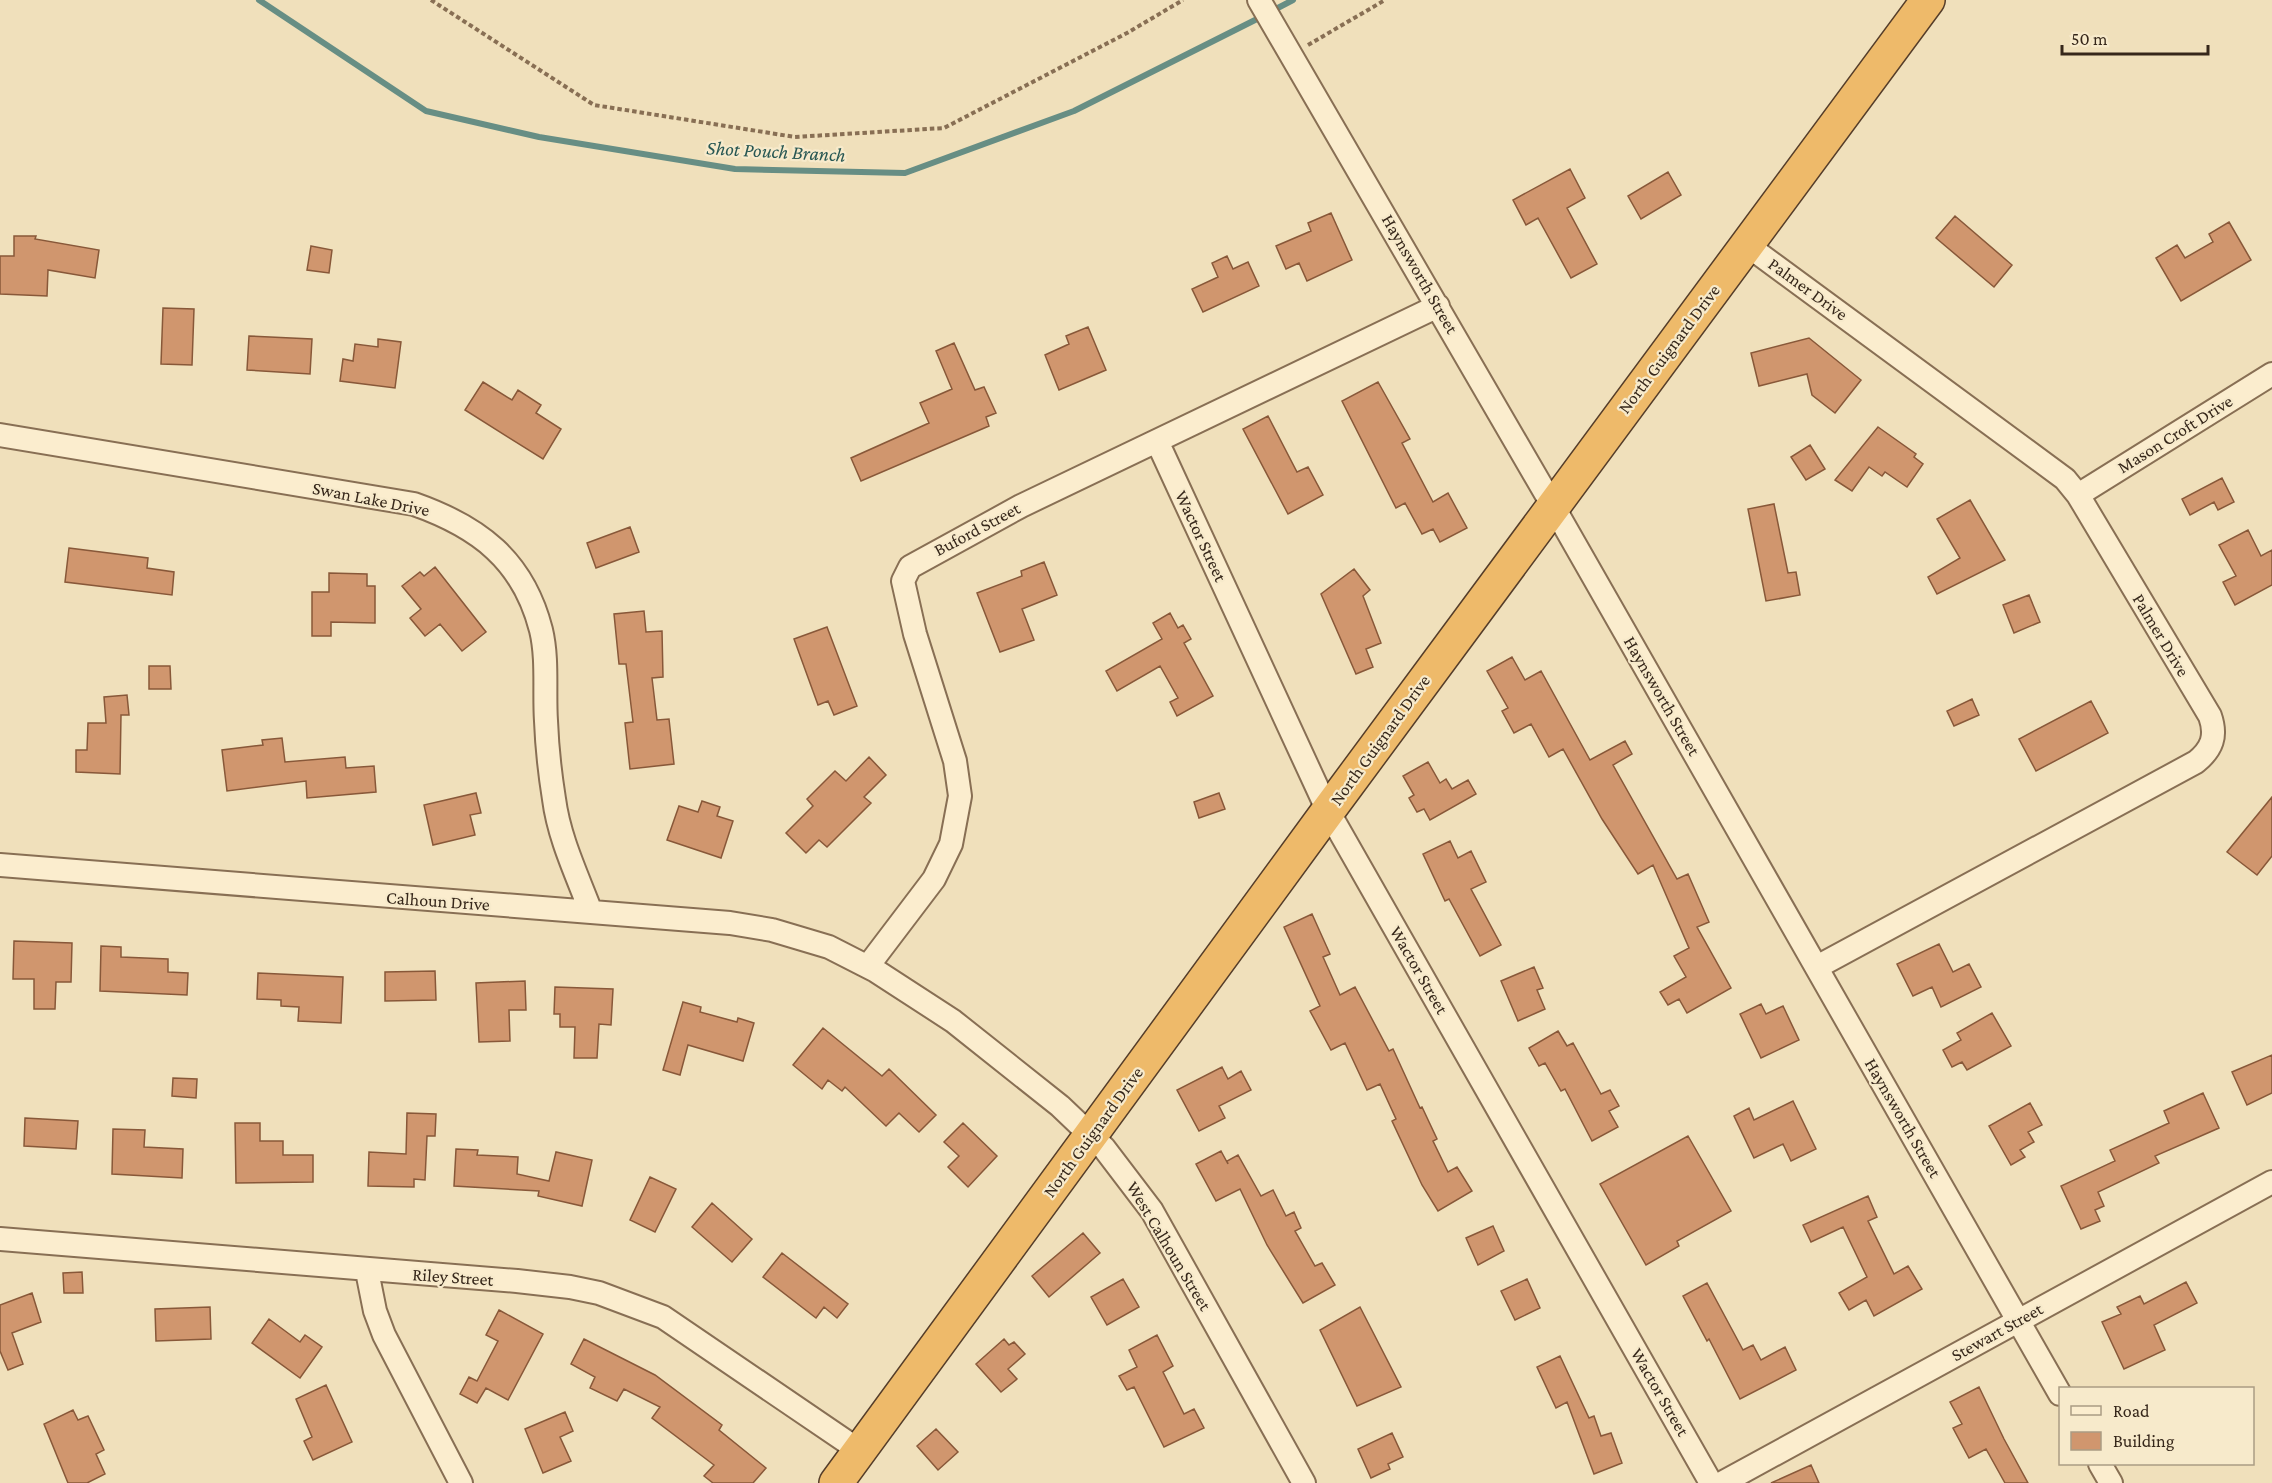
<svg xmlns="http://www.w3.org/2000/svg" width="2272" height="1483" viewBox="0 0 2272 1483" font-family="'Crimson Pro',serif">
	<rect width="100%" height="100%" fill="#f0e0bb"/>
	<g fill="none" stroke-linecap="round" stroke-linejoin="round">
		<path stroke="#678e84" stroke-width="6" d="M259,0L426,111L539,137L735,169L905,173L1074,111L1263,16
			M1272,11L1293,0"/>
	</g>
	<path fill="#d0966e" stroke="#885839" stroke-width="1.5" d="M1570,169L1585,198L1567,208L1597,264L1571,278L1538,218L1526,225L1513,200Z
		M1668,172L1681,195L1641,219L1628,196Z
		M1331,213L1352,260L1307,281L1299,263L1286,269L1276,246L1311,231L1308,223Z
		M1955,216L2012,265L1994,287L1936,238Z
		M2229,222L2251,260L2181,301L2156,258L2177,245L2185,258L2213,242L2209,234Z
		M14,236H36L35,239L99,250L95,278L48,270L47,296L0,294V256H14Z
		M311,246L332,250L329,273L307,270Z
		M1227,256L1233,269L1248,262L1259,286L1203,312L1192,289L1218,277L1212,263Z
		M163,308L194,309L192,365L161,364Z
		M1088,327L1106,370L1059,390L1045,355L1069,344L1066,336Z
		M249,336L312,339L310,374L247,370Z
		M1809,338L1861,380L1835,413L1812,395L1807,374L1759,386L1751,353Z
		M378,339L401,342L395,388L340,381L343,359L353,361L355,344L378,347Z
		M954,343L975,390L984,387L996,413L986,417L989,426L861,481L851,458L929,423L920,403L952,389L936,351Z
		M483,382L512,400L518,390L541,405L536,413L561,429L543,459L465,410Z
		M1378,382L1410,439L1402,443L1433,502L1448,493L1467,528L1440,542L1433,529L1422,534L1405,503L1396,508L1342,401Z
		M1268,416L1297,472L1308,467L1323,495L1288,514L1243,429Z
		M1878,427L1916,454L1914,457L1923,464L1907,487L1885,472L1882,476L1869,467L1852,491L1835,480Z
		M1810,445L1825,469L1806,480L1791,457Z
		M2222,478L2234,502L2218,510L2214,502L2190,515L2182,499Z
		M1970,500L2005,560L1937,594L1928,577L1960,558L1937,519Z
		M1774,504L1788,573L1796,572L1800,595L1766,601L1748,509Z
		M630,527L639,552L596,568L587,543Z
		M2248,530L2261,556L2272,550V585L2235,605L2223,582L2236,576L2219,545Z
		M69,548L148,558L147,568L174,572L172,595L65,582Z
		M1044,562L1057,595L1022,609L1034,640L1000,652L977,593L1022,576L1021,571Z
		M435,567L486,632L462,651L440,624L425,636L410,618L421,609L402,586L420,572L424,576Z
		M1354,569L1370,590L1363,596L1381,643L1366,649L1373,667L1356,674L1321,594Z
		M329,573L367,574V586H375V623L331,622V636H312V592H329Z
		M2029,595L2040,622L2014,633L2003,605Z
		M644,611L646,632L662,631L663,677L652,678L657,720L669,719L674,764L630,769L625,723L633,722L626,664H619L614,614Z
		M1170,613L1178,628L1183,625L1191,639L1184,643L1213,696L1177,716L1170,702L1178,698L1160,666L1117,691L1106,671L1162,639L1153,623Z
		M827,627L857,706L834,715L828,701L818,705L794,639Z
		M1512,657L1525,680L1541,671L1590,760L1625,741L1632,754L1613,765L1677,879L1688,874L1709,922L1697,927L1731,988L1687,1013L1679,999L1668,1005L1660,992L1686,977L1674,956L1689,948L1653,865L1638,874L1602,819L1563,749L1549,757L1531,724L1514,733L1502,711L1508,708L1487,671Z
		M149,666H170L171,689H149Z
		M127,695L129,715H121L120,774L76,772V750H87L88,723H106L104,697Z
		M1972,699L1979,715L1954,726L1947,711Z
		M2091,701L2108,733L2036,771L2019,739Z
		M282,738L285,762L345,757L346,768L374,766L376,792L307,798L306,781L227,791L222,750L263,745L262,740Z
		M869,757L886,775L864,797L871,803L827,847L819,840L806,853L786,833L813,806L807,799L835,771L846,781Z
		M1428,762L1440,783L1446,779L1452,789L1468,780L1476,794L1430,820L1424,809L1417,812L1409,798L1414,795L1403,776Z
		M476,793L481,813L470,815L475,835L433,845L424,805Z
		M1219,793L1225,809L1199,818L1194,802Z
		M2272,797V856L2257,875L2227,852Z
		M702,801L720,807L717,816L733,821L721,858L667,840L679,806L698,812Z
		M1450,841L1458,858L1471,851L1486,882L1471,889L1501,945L1480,956L1449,899L1445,901L1423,854Z
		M1312,914L1330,954L1323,957L1340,995L1355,987L1389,1051L1393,1049L1420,1108L1422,1107L1437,1139L1433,1141L1448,1172L1457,1167L1472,1191L1438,1211L1422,1185L1392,1121L1396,1119L1380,1084L1367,1090L1345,1043L1331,1050L1310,1011L1320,1006L1284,927Z
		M14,941L72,943L71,982H56L55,1009H34V979H13Z
		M1939,944L1953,972L1969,964L1981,987L1941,1007L1932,987L1913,996L1897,964Z
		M101,946L121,947V957L168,959V972L188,973L187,995L100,991Z
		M1534,967L1543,988L1537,990L1545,1009L1518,1021L1501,981Z
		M435,971L436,1000L385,1001V972Z
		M258,973L343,977L341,1023L298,1021L299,1007L281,1006V1000L257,999Z
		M525,981L526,1010H509L510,1041L479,1042L476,983Z
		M555,987L613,989L611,1025L599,1024L597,1058H574L575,1027H560V1014H554Z
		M683,1002L701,1007L700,1012L737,1022L738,1018L754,1023L743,1061L688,1045L680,1075L663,1070Z
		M1761,1004L1766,1014L1783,1006L1799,1040L1761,1058L1740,1014Z
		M1992,1013L2011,1046L1967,1070L1962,1062L1952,1067L1943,1050L1961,1040L1957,1033Z
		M823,1028L882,1076L889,1069L936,1115L919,1132L899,1113L886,1126L845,1087L842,1091L828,1080L822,1089L793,1065Z
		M1558,1031L1567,1046L1573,1043L1601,1094L1610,1090L1619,1106L1609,1111L1618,1127L1592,1141L1565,1089L1561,1091L1545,1063L1539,1066L1529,1048Z
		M2272,1055V1093L2247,1105L2232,1072Z
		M1222,1067L1228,1079L1241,1071L1251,1090L1219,1106L1225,1118L1199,1131L1177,1090Z
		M173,1078L197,1079L196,1098L172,1096Z
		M2203,1093L2219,1128L2155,1156L2159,1163L2098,1192L2104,1206L2095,1210L2100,1221L2081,1229L2061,1186L2115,1161L2110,1150L2169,1123L2164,1111Z
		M1793,1101L1816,1149L1791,1161L1783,1144L1754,1158L1734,1116L1749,1108L1754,1120Z
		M2030,1103L2042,1125L2028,1132L2034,1142L2020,1150L2025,1157L2011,1165L1989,1126Z
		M407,1113L436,1114L435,1136H427L425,1180L414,1179V1187L368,1186L369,1152L406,1154Z
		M25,1118L78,1121L76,1149L24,1146Z
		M235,1123H260V1141H283V1155H313V1182L236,1183Z
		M963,1123L997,1156L968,1187L948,1167L959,1156L944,1142Z
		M113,1129L145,1130L144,1147L183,1149L182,1178L112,1174Z
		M1688,1136L1731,1211L1677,1241L1679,1246L1646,1265L1600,1184Z
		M456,1149L478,1150L477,1155L518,1157L517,1174L549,1181L556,1152L592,1160L582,1206L538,1196L539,1191L454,1186Z
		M1221,1151L1228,1164L1227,1161L1238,1155L1261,1196L1273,1190L1286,1216L1294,1212L1301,1228L1295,1231L1315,1266L1322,1263L1335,1285L1303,1303L1267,1245L1240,1189L1216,1201L1196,1164Z
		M650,1177L676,1189L655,1232L630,1220Z
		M1868,1196L1877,1217L1868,1221L1894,1274L1908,1266L1922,1289L1874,1316L1866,1300L1849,1310L1839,1293L1867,1277L1843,1227L1811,1242L1803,1225Z
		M712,1203L752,1239L732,1262L692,1227Z
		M1493,1226L1504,1251L1478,1265L1466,1238Z
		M1083,1233L1100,1253L1049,1297L1032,1276Z
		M782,1253L848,1304L837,1318L824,1307L816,1318L763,1277Z
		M82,1272L83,1293H64L63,1273Z
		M1123,1279L1139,1307L1107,1325L1091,1297Z
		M1527,1279L1540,1308L1515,1320L1501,1291Z
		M2186,1282L2197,1303L2154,1325L2165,1350L2124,1369L2102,1322L2121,1314L2117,1307L2140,1296L2144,1304Z
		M1707,1283L1743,1350L1753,1345L1761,1360L1785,1347L1796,1370L1740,1399L1709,1339L1707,1341L1683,1296Z
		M32,1293L41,1322L12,1333L23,1364L8,1370L0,1351V1305Z
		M210,1307L211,1339L156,1341L155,1309Z
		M1360,1307L1401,1387L1357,1406L1320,1330Z
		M499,1310L543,1334L508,1400L486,1388L477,1403L460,1394L469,1377L477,1381L498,1341L486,1335Z
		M269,1319L300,1342L305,1335L322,1347L300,1378L252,1343Z
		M1157,1335L1173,1366L1163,1372L1184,1414L1194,1409L1204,1428L1164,1447L1134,1387L1127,1390L1119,1376L1137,1367L1129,1350Z
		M584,1339L655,1375L722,1425L719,1430L766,1468L753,1483H713L704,1476L714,1465L652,1418L660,1407L624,1389L617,1401L590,1388L595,1377L571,1364Z
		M1004,1339L1009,1345L1014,1342L1025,1354L1008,1369L1017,1379L1001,1392L976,1364Z
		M1560,1356L1589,1418L1594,1416L1601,1436L1611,1433L1622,1463L1594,1474L1567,1402L1556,1408L1537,1367Z
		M326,1385L352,1442L313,1460L304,1441L312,1437L296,1399Z
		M1979,1387L2004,1439L2028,1483H2005L1986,1449L1969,1458L1953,1428L1962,1424L1950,1402Z
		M73,1410L78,1420L88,1416L104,1450L96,1454L105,1474L87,1483H68L44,1424Z
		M565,1412L573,1431L560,1437L571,1461L543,1473L525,1429Z
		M936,1429L958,1452L938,1470L917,1446Z
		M1392,1433L1403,1457L1388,1464L1390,1469L1371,1478L1358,1449Z
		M1811,1465L1819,1483H1771Z"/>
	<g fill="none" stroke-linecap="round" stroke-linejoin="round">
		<g stroke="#886f54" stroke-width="26">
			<path id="minor" d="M1259,0L1553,506L2060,1394
				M1747,245L2065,479L2078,495L2210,716C2217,736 2212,749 2196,762L1817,967
				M0,435L414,504C479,527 523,560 541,630C548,659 544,692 546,721C547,747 550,774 554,799C559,838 577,875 591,912
				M1157,441L1328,811L1711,1483
				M2078,495L2272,374
				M0,865L730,923L772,930L829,947L876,971L953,1021L1060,1106L1104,1148L1152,1211L1304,1483
				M868,966L934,879L951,844L960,796L955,761L915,634L903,581L910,567L1021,506L1438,306
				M0,1239L517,1281L570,1287L599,1293L663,1317L860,1451
				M367,1271L375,1311L384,1335L461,1483
				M2100,1464L2111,1483
				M1722,1483L2272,1182"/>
		</g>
		<g stroke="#553d29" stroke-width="36">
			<path id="trunk" d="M836,1483L1328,811L1928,0"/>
		</g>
		<path stroke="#886f54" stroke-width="4" stroke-dasharray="4.5 3" stroke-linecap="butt" d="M431,0L594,105L795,137L944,128L1127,33L1183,0
			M1308,45L1385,0"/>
		<use href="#minor" stroke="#fbedce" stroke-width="22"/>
		<use href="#trunk" stroke="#eeba6a" stroke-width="33"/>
	</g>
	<g text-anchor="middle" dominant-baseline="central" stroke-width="4.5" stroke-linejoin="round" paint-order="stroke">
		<g font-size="18" fill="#36271a" stroke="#f7eacb">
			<text transform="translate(1420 274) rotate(60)">Haynsworth Street</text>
			<text transform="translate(1808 289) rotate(36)">Palmer Drive</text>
			<text transform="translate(1669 349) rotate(-53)">North Guignard Drive</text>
			<text transform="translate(2175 434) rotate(-32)">Mason Croft Drive</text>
			<text transform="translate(371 499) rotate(11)">Swan Lake Drive</text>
			<text transform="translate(977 529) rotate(-28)">Buford Street</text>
			<text transform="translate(1201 536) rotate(65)">Wactor Street</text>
			<text transform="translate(2161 635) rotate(59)">Palmer Drive</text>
			<text transform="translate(1662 696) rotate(60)">Haynsworth Street</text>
			<text transform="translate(1380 740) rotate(-54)">North Guignard Drive</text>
			<text transform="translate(438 901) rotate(4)">Calhoun Drive</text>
			<text transform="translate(1419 970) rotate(60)">Wactor Street</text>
			<text transform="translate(1903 1118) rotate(60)">Haynsworth Street</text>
			<text transform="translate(1093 1132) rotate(-54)">North Guignard Drive</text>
			<text transform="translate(1169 1246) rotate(59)">West Calhoun Street</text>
			<text transform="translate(453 1277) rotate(4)">Riley Street</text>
			<text transform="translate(1997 1332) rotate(-29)">Stewart Street</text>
			<text transform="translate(1660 1392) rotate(60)">Wactor Street</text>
		</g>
		<g font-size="20" font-style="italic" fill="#285753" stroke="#f7eacb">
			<text transform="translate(776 151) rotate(3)">Shot Pouch Branch</text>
		</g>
	</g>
	<rect x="2059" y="1387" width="195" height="78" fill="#f7eacb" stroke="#aa9c84" stroke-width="1.5"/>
	<rect x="2071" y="1406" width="30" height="9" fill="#fbedce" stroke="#aa9c84" stroke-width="1.5"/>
	<text x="2113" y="1417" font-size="18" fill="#36271a">Road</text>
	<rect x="2071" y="1432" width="30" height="18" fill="#d0966e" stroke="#aa9c84" stroke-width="1.5"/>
	<text x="2113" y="1447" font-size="18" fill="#36271a">Building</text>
	<path d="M2062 45v9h146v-9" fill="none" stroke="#36271a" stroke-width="3"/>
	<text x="2071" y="45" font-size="18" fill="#36271a" stroke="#f7eacb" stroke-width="4.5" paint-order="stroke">50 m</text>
</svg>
